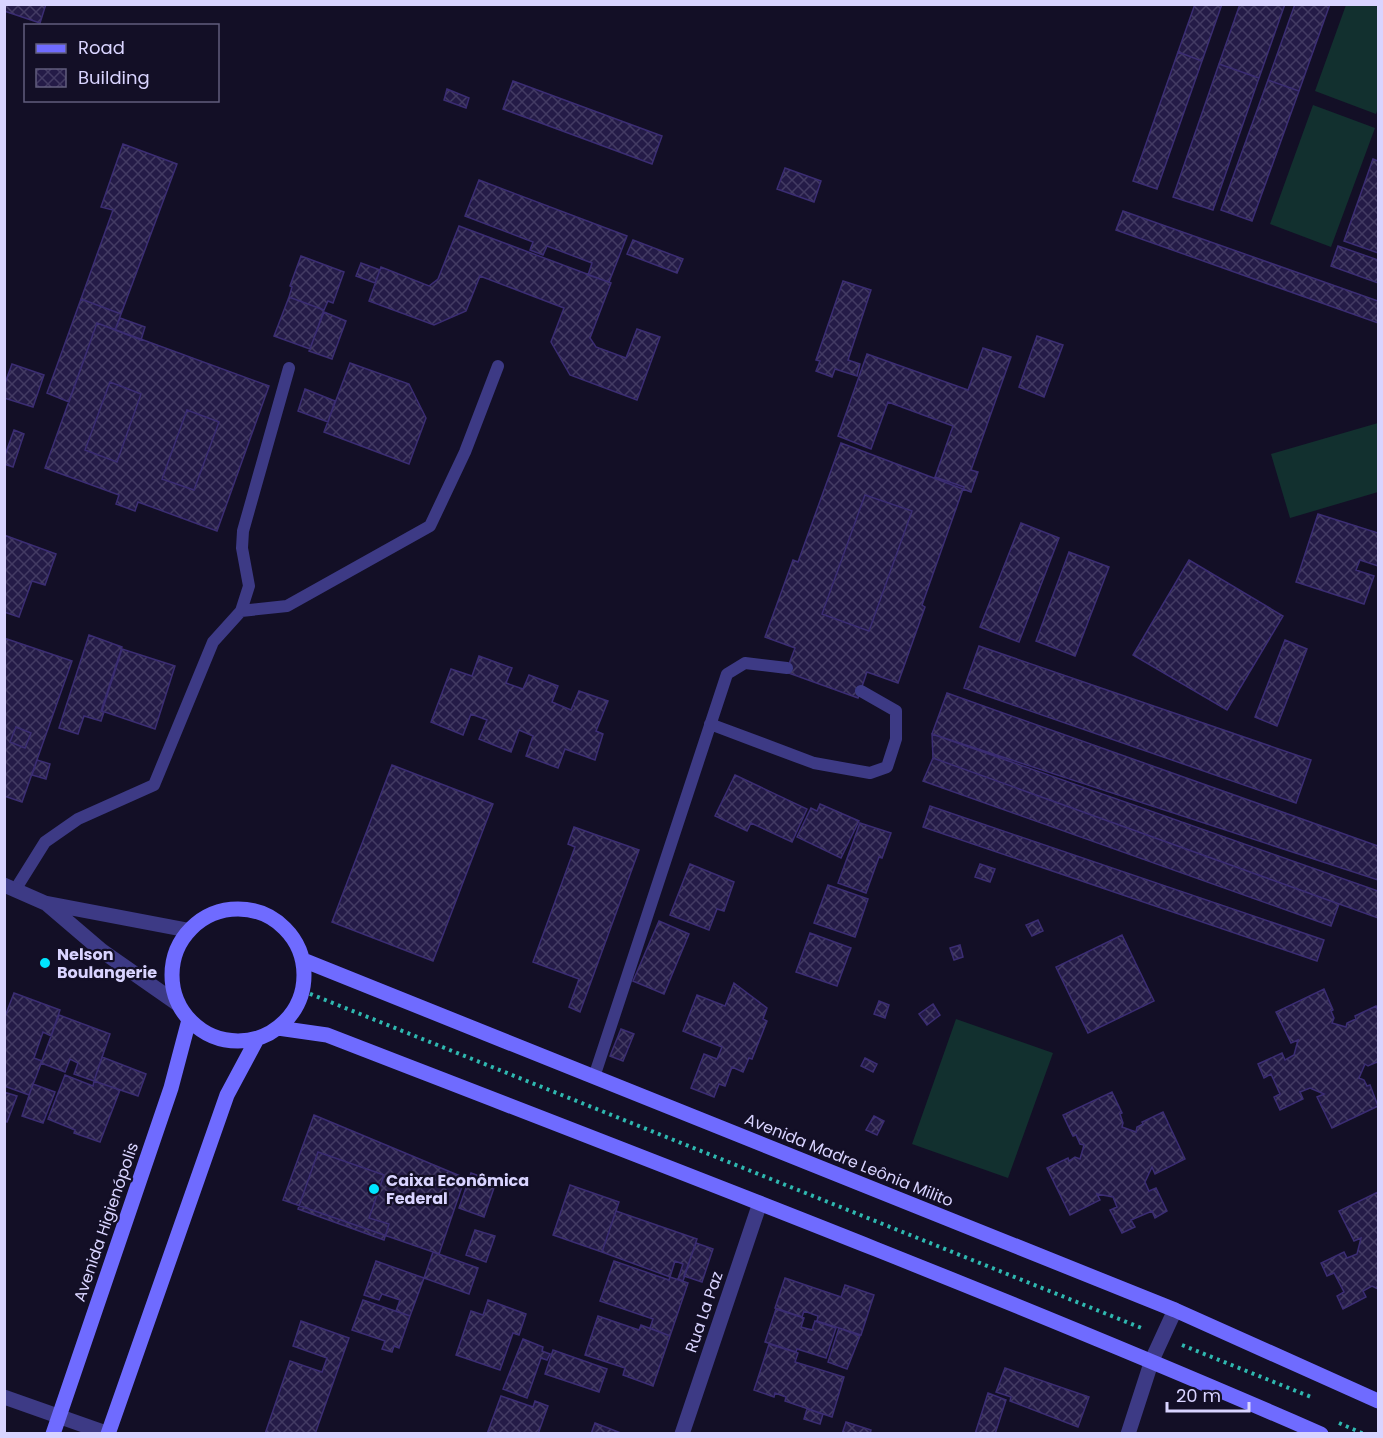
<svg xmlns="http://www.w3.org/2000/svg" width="1383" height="1438" viewBox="0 0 1383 1438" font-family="Poppins,sans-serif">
	<defs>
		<pattern id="building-cross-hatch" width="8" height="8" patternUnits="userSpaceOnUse" patternTransform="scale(1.5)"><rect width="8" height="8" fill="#241b47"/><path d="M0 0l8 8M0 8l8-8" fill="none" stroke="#433b63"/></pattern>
	</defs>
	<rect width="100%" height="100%" fill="#130f26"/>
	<path fill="#12302f" d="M1346,5H1378V108L1376,114L1315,91Z
		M1313,105L1375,128L1331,247L1270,224Z
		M1378,423V492L1290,518L1271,454Z
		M956,1019L1053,1053L1008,1178L912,1144Z"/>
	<path fill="url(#building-cross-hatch)" stroke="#3b2d73" stroke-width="1.5" d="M4,4H46L40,23L4,11Z
		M1195,4H1222L1202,61L1178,52Z
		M1240,4H1285L1259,78L1219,64Z
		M1295,4H1330L1299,91L1268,80Z
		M1178,52L1202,61L1157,189L1133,181Z
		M1219,64L1259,78L1213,210L1173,197Z
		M1268,80L1299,91L1252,221L1221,210Z
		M513,81L662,136L652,164L503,109Z
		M447,89L469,98L466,108L444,100Z
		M123,144L177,164L121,314L81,299L113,210L101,207Z
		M1373,159L1378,161V253L1344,241Z
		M785,168L821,181L814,202L777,189Z
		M479,180L627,236L609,282L588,275L592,263L547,246L543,255L530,250L533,242L465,216Z
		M1123,211L1378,301V323L1116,230Z
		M459,226L611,283L590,338L596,347L626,358L637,329L660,337L637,400L570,375L551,342L564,308L480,276L466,311L434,325L369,301L381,267L429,286L438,279Z
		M633,240L683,259L677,273L627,254Z
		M1338,246L1378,260V283L1331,266Z
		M301,256L344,272L333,303L328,301L324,310L289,297L292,287L290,286Z
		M361,263L380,270L375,283L356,276Z
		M843,281L871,290L848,360L860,364L857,376L835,369L832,377L816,371L820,361L816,360Z
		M289,297L324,310L310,349L274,336Z
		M81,299L121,314L115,330L97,323L69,402L47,393Z
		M324,312L346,321L332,359L309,351Z
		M120,318L145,327L141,340L115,330Z
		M97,323L269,386L217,531L138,502L135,511L116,504L119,495L45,468Z
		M1037,336L1063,345L1044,397L1019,387Z
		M983,348L1011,357L971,470L978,472L971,492L963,489L964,487L935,477L953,426L888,402L871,449L838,436L867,354L968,390Z
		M350,363L409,384L426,418L409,464L324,432Z
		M12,364L44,375L33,407L4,398V386Z
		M110,382L141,394L117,462L85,450Z
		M305,389L335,401L328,422L298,411Z
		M187,410L219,422L194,490L162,479Z
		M14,430L24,434L13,467L4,464V458Z
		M841,443L963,489L922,605L925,607L898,683L867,672L858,698L786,672L795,648L765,637L793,560L798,562Z
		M865,495L912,511L869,631L822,614Z
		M1318,514L1378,533V566L1360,560L1356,570L1374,576L1364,604L1296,582Z
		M1021,523L1059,538L1019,642L980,627Z
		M4,535L56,554L45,585L32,581L19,617L4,612Z
		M1069,552L1109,567L1075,656L1036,641Z
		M1189,560L1283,616L1227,710L1133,655Z
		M89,635L122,647L101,711L104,712L101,721L84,716L78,734L59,728Z
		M4,638L72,661L22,802L4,796Z
		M1285,640L1307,649L1277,726L1255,717Z
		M979,646L1311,760L1296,803L964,688Z
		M122,649L175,666L155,729L102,711Z
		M479,656L512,668L506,683L523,689L529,675L558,686L552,702L571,710L579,691L608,701L596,731L603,734L595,760L565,749L558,768L526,756L533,736L519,730L511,752L479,739L487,720L471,714L463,735L431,722L451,669L472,676Z
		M947,693L1378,846V880L932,734Z
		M16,727L31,733L25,748L10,742Z
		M932,734L1378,891V918L933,758Z
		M933,758L1339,904L1331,926L923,781Z
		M37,760L50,764L46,779L32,775Z
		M392,765L493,804L433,961L332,922Z
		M735,775L807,809L792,842L751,823L747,831L715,816Z
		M820,804L859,821L841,858L797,837L811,808L817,811Z
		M930,806L1324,940L1317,961L923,827Z
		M860,823L891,833L882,858L879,857L866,893L838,883Z
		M574,827L639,850L580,1012L569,1007L579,979L533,962L575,847L568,844Z
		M690,864L734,882L724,911L717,909L709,930L670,915Z
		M980,864L995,869L990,882L975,877Z
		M828,885L868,899L855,937L814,923Z
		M1038,920L1043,931L1032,936L1026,925Z
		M659,921L689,934L664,994L633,981Z
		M810,933L851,948L837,986L796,972Z
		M1122,935L1154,1001L1088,1033L1056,967Z
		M960,945L963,957L954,960L950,948Z
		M734,983L767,1008L763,1019L767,1021L752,1059L749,1058L743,1072L732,1067L725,1086L719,1084L714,1097L691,1088L704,1054L717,1059L722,1047L683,1031L697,995L725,1006Z
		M1324,989L1333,1010L1331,1011L1334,1018L1332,1023L1346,1027L1347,1023L1356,1019L1355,1016L1376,1006L1378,1011V1064L1377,1062L1368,1066L1365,1064L1359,1078L1364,1080L1367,1086L1370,1085L1378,1106L1332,1128L1317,1097L1324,1094L1310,1088L1300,1092L1303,1099L1280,1110L1274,1097L1280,1094L1271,1074L1264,1078L1258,1064L1282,1053L1285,1060L1294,1055L1298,1040L1291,1043L1276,1012Z
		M14,993L60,1010L51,1036L43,1032L34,1058L42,1061L29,1095L4,1086V1019Z
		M879,1001L889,1005L885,1018L874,1014Z
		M933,1004L940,1015L927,1025L919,1014Z
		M59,1015L110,1034L94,1081L74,1074L78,1063L70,1059L65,1072L41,1063Z
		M621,1029L634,1034L623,1061L610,1056Z
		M102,1057L146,1074L138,1096L94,1081Z
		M865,1058L877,1064L873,1072L861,1066Z
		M65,1075L93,1086L94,1081L120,1090L100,1142L74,1133L75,1130L48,1119Z
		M33,1084L55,1092L43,1123L22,1116Z
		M4,1092L17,1096L7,1122L4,1121Z
		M1112,1092L1122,1113L1120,1114L1123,1123L1122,1127L1136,1132L1137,1127L1143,1124L1142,1122L1163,1112L1185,1159L1155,1174L1152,1167L1145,1182L1149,1191L1156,1188L1167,1211L1155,1218L1152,1211L1131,1220L1135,1227L1122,1233L1110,1210L1117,1207L1113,1197L1097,1194L1100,1200L1070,1215L1047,1168L1068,1158L1069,1161L1075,1157L1080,1159L1084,1145L1080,1144L1076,1135L1073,1136L1063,1115Z
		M314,1115L465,1178L439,1254L283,1200Z
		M874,1116L884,1121L877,1135L866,1130Z
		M318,1152L384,1175L369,1218L389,1224L384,1240L298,1209Z
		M471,1173L496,1182L484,1217L459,1208Z
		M570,1185L619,1202L602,1252L553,1235Z
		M1378,1192V1289L1372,1286L1363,1291L1366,1297L1343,1309L1337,1296L1344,1292L1334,1273L1327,1276L1321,1263L1344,1252L1347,1258L1357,1254L1361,1238L1354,1241L1339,1211Z
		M616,1211L697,1239L683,1281L678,1279L683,1264L675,1261L670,1277L602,1252Z
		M475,1230L495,1236L486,1262L466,1255Z
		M696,1243L713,1249L702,1282L684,1276Z
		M433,1252L478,1268L469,1294L424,1278Z
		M376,1261L424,1278L410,1316L396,1311L400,1300L382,1294L379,1300L364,1295Z
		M614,1261L669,1280L670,1277L688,1283L670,1336L650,1328L653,1319L600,1301Z
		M785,1278L841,1297L845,1285L874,1295L861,1335L817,1321L818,1316L804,1311L802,1317L775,1308Z
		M363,1300L410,1316L399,1348L394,1346L392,1352L382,1349L385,1341L352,1330Z
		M488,1300L526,1314L519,1335L513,1333L500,1370L456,1355L471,1311L483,1315Z
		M776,1309L804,1318L801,1327L812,1330L815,1321L836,1328L826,1358L797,1349L796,1352L765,1342Z
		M598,1316L639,1330L641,1325L670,1336L653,1386L623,1375L625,1368L585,1355Z
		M301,1321L349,1338L315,1434H265L290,1361L322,1372L327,1358L293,1346Z
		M839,1328L860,1336L847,1369L828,1362Z
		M523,1339L543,1347L542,1351L550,1354L547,1360L541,1358L527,1398L503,1389Z
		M769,1344L798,1353L795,1362L844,1377L832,1417L785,1401L786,1397L775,1393L774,1397L754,1390Z
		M553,1350L607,1369L599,1392L545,1374Z
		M1005,1368L1089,1397L1078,1427L1010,1401L1011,1397L996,1392Z
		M988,1393L1006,1400L995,1434H975Z
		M501,1396L533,1407L535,1401L548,1406L538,1434H487Z
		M807,1409L823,1414L820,1424L804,1419Z
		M846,1422L871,1430L870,1434H842Z
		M595,1423L621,1433V1434H591Z"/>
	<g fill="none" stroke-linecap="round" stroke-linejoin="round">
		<path stroke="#2fb8b0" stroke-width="4" stroke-dasharray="3 4.5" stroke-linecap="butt" d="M303,991L1144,1329
			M1182,1345L1311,1397
			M1339,1423L1364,1434"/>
		<path stroke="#3d3a85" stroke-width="12" d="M241,611L287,606L430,526L465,452L498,366
			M710,724L814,763L870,773L887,767L896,739V711L861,691
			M15,890L45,842L78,819L154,785L213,642L241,611L249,586L242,548L243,531L289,368
			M594,1077L727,674L745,663L787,668"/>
		<path stroke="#3d3a85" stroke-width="15" d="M4,885L45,903L187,930
			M47,904L102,951L178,1004
			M4,1397L109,1434
			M682,1434L760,1203
			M1128,1434L1152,1360L1175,1310"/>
		<path stroke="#6f6bff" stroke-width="15" d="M172 975a66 66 0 1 1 132 0a66 66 0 1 1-132 0Z
			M303,960L1175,1310L1378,1401
			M278,1028L327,1035C660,1164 993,1291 1321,1434
			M53,1434L171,1088L189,1020
			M108,1434L227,1095L257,1039"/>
	</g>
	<g fill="#00e5ff" stroke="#130f26" stroke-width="2">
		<circle cx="45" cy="963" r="6"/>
		<circle cx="374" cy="1189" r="6"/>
	</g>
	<g text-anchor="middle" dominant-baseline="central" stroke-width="4.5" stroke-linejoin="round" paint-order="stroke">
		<g font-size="16" font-weight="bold" fill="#d9d4ff" stroke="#130f26" text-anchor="start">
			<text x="57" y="954">Nelson<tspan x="57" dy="18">Boulangerie</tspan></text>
			<text x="386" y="1180">Caixa Econômica<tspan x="386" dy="18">Federal</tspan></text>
		</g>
		<g font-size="16" fill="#d9d4ff" stroke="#130f26">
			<text transform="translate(849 1160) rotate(22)">Avenida Madre Leônia Milito</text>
			<text transform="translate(106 1222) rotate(-71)">Avenida Higienópolis</text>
			<text transform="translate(704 1312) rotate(-71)">Rua La Paz</text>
		</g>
	</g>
	<rect width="1383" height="1438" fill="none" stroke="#d9d4ff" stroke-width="12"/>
	<rect x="24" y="24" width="195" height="78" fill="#130f26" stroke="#625e7d" stroke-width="1.5"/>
	<rect x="36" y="44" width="30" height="9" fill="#6f6bff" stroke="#625e7d" stroke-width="1.5"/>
	<text x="78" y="54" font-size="18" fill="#d9d4ff">Road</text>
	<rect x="36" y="69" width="30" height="18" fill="url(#building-cross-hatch)" stroke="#625e7d" stroke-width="1.5"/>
	<text x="78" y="84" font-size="18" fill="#d9d4ff">Building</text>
	<path d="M1167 1402v9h82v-9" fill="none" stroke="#d9d4ff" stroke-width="3"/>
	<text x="1176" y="1402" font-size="18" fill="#d9d4ff" stroke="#130f26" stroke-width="4.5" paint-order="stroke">20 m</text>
</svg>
